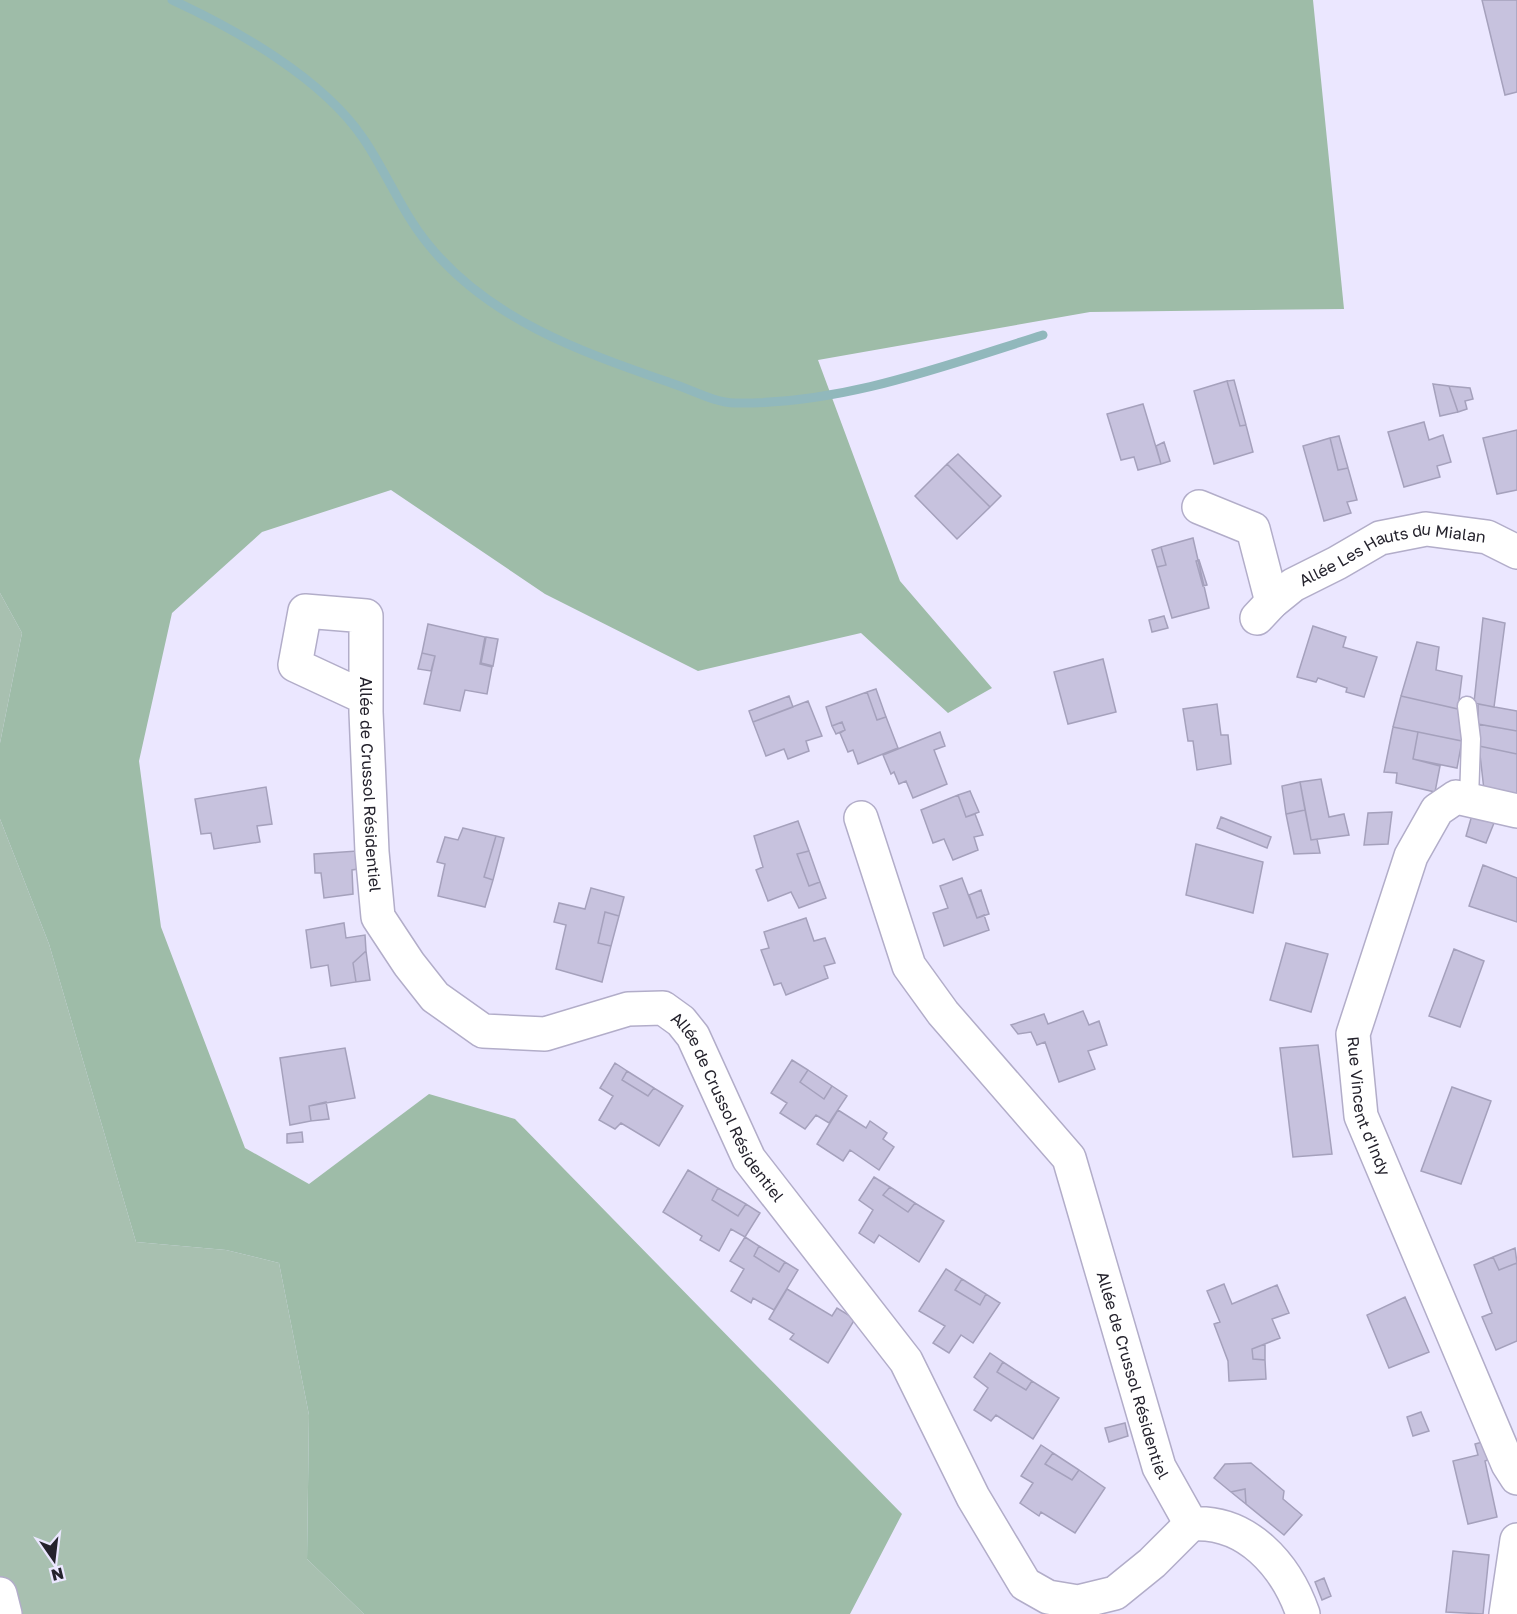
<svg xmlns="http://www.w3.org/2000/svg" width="1517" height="1614" viewBox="0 0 1517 1614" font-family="'Golos Text',sans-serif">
	<rect width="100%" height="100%" fill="#ebe7ff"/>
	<path fill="#a8c0b0" d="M0,593L22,633L0,743Z
		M0,819L49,944L136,1242L226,1250L279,1263L309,1415L307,1559L364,1614H0Z"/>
	<path fill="#9ebca8" d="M0,0H1313L1344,309L1090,312L818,360L900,581L992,688L948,713L861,633L698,671L545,594L391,490L262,532L172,613L139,761L161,927L245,1148L309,1184L429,1094L515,1119L902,1514L850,1614H364L307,1559L309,1415L279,1263L226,1250L136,1242L49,944L0,819V743L22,633L0,593Z"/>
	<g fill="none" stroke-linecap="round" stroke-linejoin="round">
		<path stroke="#91b8bc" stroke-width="9" d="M172,0C237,30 322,78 363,138C387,173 401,211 428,244C489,320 582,352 671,383C690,389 715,403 735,403C841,405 944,366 1043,335"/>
	</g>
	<path fill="#c7c2de" stroke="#a5a1bc" stroke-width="1.5" d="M1482,0H1517V92L1505,95Z
		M1234,380L1246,425L1240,426L1227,381Z
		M1227,381L1240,426L1246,425L1253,452L1214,464L1194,391Z
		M1433,384L1449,386L1458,412L1440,416Z
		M1449,386L1470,388L1473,399L1465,401L1467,409L1458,412Z
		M1143,404L1161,464L1138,470L1134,457L1121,460L1107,414Z
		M1424,422L1429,440L1443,435L1451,462L1437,466L1440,477L1404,487L1388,432Z
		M1517,430V490L1497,494L1483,438Z
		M1339,436L1348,468L1338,470L1330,438Z
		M1330,438L1338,470L1348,468L1357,500L1347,502L1351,513L1324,521L1303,446Z
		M1164,442L1170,461L1161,464L1156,446Z
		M958,454L1001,496L990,507L947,464Z
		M947,464L990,507L957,539L915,496Z
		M1193,538L1209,608L1172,618L1157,567L1166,565L1161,547Z
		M1161,547L1166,565L1157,567L1152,550Z
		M1199,560L1207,585L1203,586L1196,561Z
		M1164,616L1168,628L1152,632L1149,620Z
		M1483,618L1505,623L1494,707L1474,703Z
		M428,624L485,637L480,664L492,667L487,694L465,690L460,711L424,704L435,656L422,653Z
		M1313,626L1346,637L1343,647L1377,657L1364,697L1346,692L1347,688L1318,678L1316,682L1297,677Z
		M486,637L498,639L493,666L481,663Z
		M1417,642L1439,647L1436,670L1462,676L1458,709L1401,696Z
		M422,653L435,656L431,671L418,669Z
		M1103,659L1116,712L1068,724L1054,672Z
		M876,689L886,717L877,720L867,692Z
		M867,692L877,720L886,717L898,748L858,764L853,750L848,752L840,733L845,730L842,722L832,726L826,707Z
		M789,696L793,707L753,722L749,711Z
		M1401,696L1458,709L1462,741L1393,727Z
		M808,701L822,736L806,741L809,751L788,759L784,749L766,756L753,722Z
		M1217,704L1221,735H1228L1231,764L1197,770L1193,741H1188L1183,709Z
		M1478,704L1517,711V731L1478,724Z
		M842,722L845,730L836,734L832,726Z
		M1478,724L1517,731V754L1479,746Z
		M1393,727L1418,732L1413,759L1440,766L1435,792L1396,783L1397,773L1384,772Z
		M940,732L945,746L934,750L947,784L913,798L906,781L899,784L894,772L891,774L883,755Z
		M1418,732L1462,741L1457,768L1413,759Z
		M1479,746L1517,754V797L1484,790Z
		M1321,779L1329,817L1344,814L1349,835L1311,840L1300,782Z
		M1300,782L1305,810L1286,814L1282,786Z
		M266,787L272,824L257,826L260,842L214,849L211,833L201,834L195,799Z
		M970,791L979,812L966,817L958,795Z
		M958,795L966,817L975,814L983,835L974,837L978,850L953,860L944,839L933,843L921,810Z
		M1305,810L1311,840L1317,839L1320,853L1294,854L1286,814Z
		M1392,812L1388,844L1364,845L1368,813Z
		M1472,815L1494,823L1486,843L1466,836Z
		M1221,817L1271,837L1267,848L1217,828Z
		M798,821L809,851L797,854L809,886L820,882L826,898L799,908L791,892L768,901L756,870L763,867L754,836Z
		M463,828L496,836L484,877L493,880L485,907L438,896L445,864L437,862L445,837L458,840Z
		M496,836L504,838L493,880L484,877Z
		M1196,844L1263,862L1253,913L1186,895Z
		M357,851L358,869L352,870L353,894L324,898L321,873H315L314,854Z
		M809,851L820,882L809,886L797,854Z
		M1483,865L1517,878V922L1469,906Z
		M962,878L977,918L984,915L989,930L944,946L933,913L948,908L940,886Z
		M591,888L624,897L619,916L605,912L598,943L611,946L602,982L556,969L566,925L554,922L559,903L585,909Z
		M981,890L989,914L977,918L969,895Z
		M605,912L619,916L611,946L598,943Z
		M806,918L814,941L825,938L835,963L824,966L828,978L786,995L781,983L774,985L761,950L769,948L764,932Z
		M344,923L346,938L365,935L366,951L353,963L356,982L331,986L328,965L311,968L306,930Z
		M1286,943L1328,954L1311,1012L1270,1000Z
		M1454,949L1484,961L1460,1027L1429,1016Z
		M366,951L370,980L356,982L353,963Z
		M1083,1011L1089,1025L1099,1021L1107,1045L1088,1051L1095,1069L1059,1082L1045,1042L1037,1045L1031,1032L1018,1034L1011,1025L1044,1014L1048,1024Z
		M1318,1045L1332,1154L1293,1157L1280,1048Z
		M345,1048L355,1098L309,1106L311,1121L290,1125L280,1058Z
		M792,1060L808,1070L800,1082L824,1099L832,1086L847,1096L829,1123L816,1115L805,1129L780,1113L787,1103L771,1093Z
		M615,1063L627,1071L622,1080L648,1096L654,1088L683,1106L659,1146L621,1123L615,1129L599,1120L613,1096L600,1088Z
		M808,1070L832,1086L824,1099L800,1082Z
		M627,1071L654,1088L648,1096L622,1080Z
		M1452,1087L1491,1101L1461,1184L1421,1171Z
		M326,1102L329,1119L311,1121L309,1106Z
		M838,1110L866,1128L870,1121L887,1133L883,1139L894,1147L879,1170L850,1150L843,1161L817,1144Z
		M302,1132L303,1142L287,1143V1134Z
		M688,1170L718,1188L712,1200L738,1216L746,1204L760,1213L745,1237L731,1229L719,1251L700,1240L702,1236L663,1212Z
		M874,1177L890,1187L883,1195L908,1212L915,1203L944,1221L919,1262L879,1235L874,1243L859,1233L873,1210L859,1200Z
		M890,1187L915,1203L908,1212L883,1195Z
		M718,1188L746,1204L738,1216L712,1200Z
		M745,1237L759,1246L754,1256L779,1272L785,1262L798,1270L774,1310L753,1298L751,1303L731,1291L744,1269L730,1261Z
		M759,1246L785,1262L779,1272L754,1256Z
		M1515,1248L1517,1263L1499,1270L1493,1257Z
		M1493,1257L1499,1270L1517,1263V1341L1496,1350L1482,1317L1492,1313L1474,1265Z
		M946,1269L962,1279L955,1290L980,1305L986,1294L1000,1303L973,1343L961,1335L949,1353L933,1343L945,1326L919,1311Z
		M962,1279L986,1294L980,1305L955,1290Z
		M1224,1284L1232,1304L1277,1285L1289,1313L1272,1319L1280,1338L1252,1349L1253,1359L1265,1360L1266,1379L1229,1381L1228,1361L1214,1324L1220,1322L1207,1291Z
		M787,1289L832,1316L837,1308L855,1319L828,1363L790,1339L794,1334L769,1319Z
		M1405,1297L1429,1352L1389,1368L1367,1315Z
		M1265,1344V1360L1253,1359L1252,1349Z
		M990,1353L1003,1362L997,1372L1026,1390L1032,1381L1059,1398L1033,1439L996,1415L991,1421L974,1410L988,1388L974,1377Z
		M1003,1362L1032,1381L1026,1390L997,1372Z
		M1421,1412L1429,1431L1413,1436L1407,1417Z
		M1125,1423L1128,1436L1109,1442L1105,1428Z
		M1486,1441L1491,1459L1485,1461L1497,1517L1468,1524L1453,1461L1478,1455L1475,1444Z
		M1041,1445L1053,1453L1045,1464L1072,1480L1079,1470L1105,1488L1075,1533L1041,1512L1039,1516L1020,1503L1033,1483L1021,1476Z
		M1053,1453L1079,1470L1072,1480L1045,1464Z
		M1251,1463L1284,1491L1283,1499L1302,1515L1284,1535L1246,1504L1245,1489L1231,1492L1214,1478L1225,1464Z
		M1245,1489L1246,1504L1231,1492Z
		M1453,1551L1489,1555L1483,1614L1446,1612Z
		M1324,1578L1331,1596L1322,1600L1315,1582Z"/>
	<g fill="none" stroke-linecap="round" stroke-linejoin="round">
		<g stroke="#b2adc9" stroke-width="21">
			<path id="service" d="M1467,706L1471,739L1469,800"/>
		</g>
		<g stroke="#b2adc9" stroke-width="36">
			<g id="minor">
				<path d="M1199,507L1253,529L1272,602"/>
				<path id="s1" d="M1257,618L1272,602L1293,585L1337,563L1380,538L1426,529L1487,537L1517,552"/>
				<path id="s2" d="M366,698L295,665L305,611L366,616V712L372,852L378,917L409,964L435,997L483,1031L545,1034L628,1009L663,1008L681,1021L693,1036L749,1159L906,1361L973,1497L1025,1584L1048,1597L1078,1602L1115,1593L1152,1563L1191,1524"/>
				<path id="s3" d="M1517,811L1456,797L1437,810L1411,856L1353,1034L1361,1116L1508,1464L1517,1478"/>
				<path id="s4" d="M861,818L909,966L943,1013L1069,1158L1159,1467L1191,1524C1247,1520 1286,1565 1303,1614"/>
				<path d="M0,1594L5,1614"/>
				<path d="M1506,1614L1517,1540"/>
			</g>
		</g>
		<use href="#service" stroke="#fff" stroke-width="18"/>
		<use href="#minor" stroke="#fff" stroke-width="33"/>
	</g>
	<g text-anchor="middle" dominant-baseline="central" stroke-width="6" stroke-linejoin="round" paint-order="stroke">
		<g font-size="16" fill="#24222c" stroke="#ebe7ff">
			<text stroke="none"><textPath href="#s1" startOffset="156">Allée Les Hauts du Mialan</textPath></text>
			<text stroke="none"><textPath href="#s2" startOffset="363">Allée de Crussol Résidentiel</textPath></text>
			<text stroke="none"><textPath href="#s3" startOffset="400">Rue Vincent d'Indy</textPath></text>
			<text stroke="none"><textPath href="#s2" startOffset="957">Allée de Crussol Résidentiel</textPath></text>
			<text stroke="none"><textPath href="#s4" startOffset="632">Allée de Crussol Résidentiel</textPath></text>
		</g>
	</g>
	<g transform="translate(54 1560) rotate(166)" stroke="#ebe7ff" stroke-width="4.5" paint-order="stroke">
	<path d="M0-4.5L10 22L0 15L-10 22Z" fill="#24222c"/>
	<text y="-9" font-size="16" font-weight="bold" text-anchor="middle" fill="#24222c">N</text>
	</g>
</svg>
